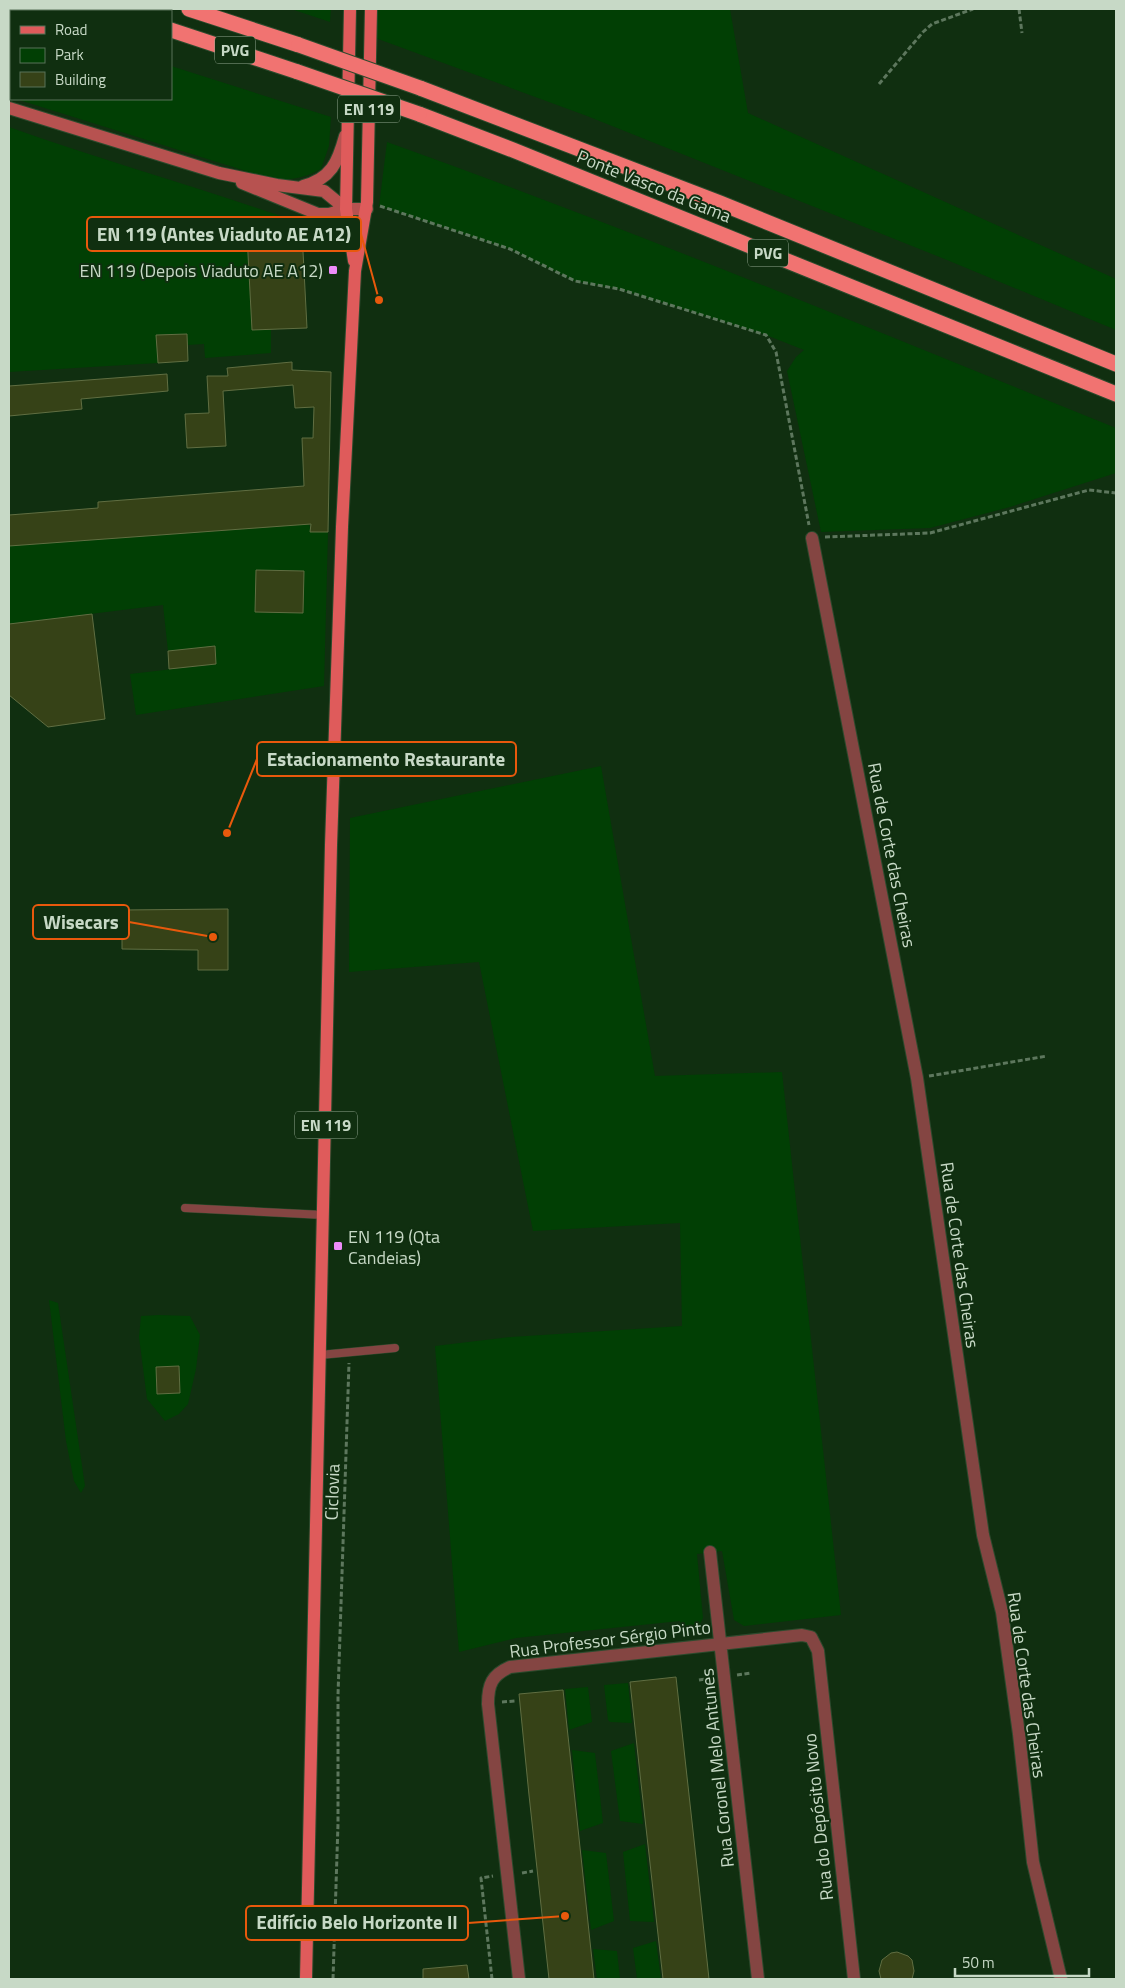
<svg xmlns="http://www.w3.org/2000/svg" width="1125" height="1988" viewBox="0 0 1125 1988" font-family="'Titillium Web',sans-serif">
	<rect width="100%" height="100%" fill="#102f10"/>
	<path fill="#013f04" fill-rule="evenodd" d="M291,9H331L330,22Z
		M371,9H730L748,113L1116,279V330L947,260L587,116L370,36Z
		M171,66L331,117L329,146L321,169C300,180 288,181 265,177L16,99H171Z
		M9,127C104,161 202,188 297,222L302,232L247,235L252,330L271,329V353L205,358L204,344L187,345L156,336L158,363L9,372Z
		M387,142C633,230 874,330 1116,428V473L1010,507L930,528L821,532L787,371L796,357L804,350L766,335L619,289L575,281L510,249L379,206Z
		M309,524L311,532H328L324,686L136,715L130,674L216,664L214,647L168,651L163,605L9,624V545ZM256,570L304,571L303,613L255,612Z
		M601,766L655,1076L782,1072L841,1615L744,1626L734,1620L722,1551L697,1554L703,1618L697,1630L682,1633L680,1621L516,1638L459,1652L435,1346L511,1337L682,1326L680,1223L533,1231L479,962L349,972L350,818Z
		M49,1300L58,1303L85,1486L81,1493L74,1481L66,1441Z
		M159,1315L190,1316L200,1335L196,1369L188,1404L179,1414L165,1421L147,1399L139,1337L141,1316Z
		M628,1683L632,1723L610,1722L608,1720L604,1685Z
		M588,1687L592,1722L569,1730L565,1689Z
		M634,1743L643,1824L620,1821L611,1751Z
		M572,1750L595,1753L603,1823L580,1831Z
		M645,1844L654,1922L630,1921L623,1852Z
		M582,1850L606,1853L614,1921L591,1930Z
		M656,1941L661,1979H637L633,1948Z
		M593,1949L617,1951L620,1979H597Z"/>
	<path fill="#364217" stroke="#606e42" d="M302,232L307,328L252,330L247,235Z
		M187,334L188,361L158,363L156,335Z
		M292,362V370L331,372L328,532H310L311,524L9,546V515L98,508V502L304,486L302,438H313L314,407L295,408L293,385L223,391L226,446L187,448L185,414L209,413L207,376H228L227,368Z
		M167,374L168,391L81,399L82,409L9,416V386Z
		M256,570L304,571L303,613L255,612Z
		M92,614L105,719L48,727L9,695V624Z
		M215,646L216,664L169,669L168,651Z
		M228,909V970H198V950L122,949V910Z
		M179,1366L180,1393L157,1394L156,1367Z
		M676,1677L698,1876L709,1979H663L641,1783L630,1682Z
		M563,1690L574,1791L594,1979H549L529,1795L519,1694Z
		M897,1952L908,1956L912,1960L914,1971L912,1979H881L879,1971L882,1960L891,1953Z
		M467,1965L469,1979H423V1969Z"/>
	<g fill="none" stroke-linecap="round" stroke-linejoin="round">
		<g stroke="#2d4a2d" stroke-width="9">
			<path id="lane" d="M185,1208L324,1215
				M320,1355L395,1348"/>
		</g>
		<g stroke="#2d4a2d" stroke-width="14">
			<path id="street" d="M812,538L917,1078L983,1535L1002,1612L1019,1734L1033,1862L1061,1979
				M710,1552L758,1979
				M519,1979L488,1704C488,1684 492,1675 510,1667L802,1635L811,1637L818,1651L854,1979"/>
		</g>
		<g stroke="#2d4a2d" stroke-width="14">
			<path id="secondary" d="M9,108L219,173L277,185L324,191L346,209
				M242,183L318,214H329L346,209H367
				M303,186C331,179 338,162 345,136"/>
		</g>
		<g stroke="#2d4a2d" stroke-width="14">
			<path id="primary" d="M350,9L346,209L354,261
				M306,1979L331,845L342,527L355,271L367,202L371,9"/>
		</g>
		<g stroke="#2d4a2d" stroke-width="17">
			<path id="highway" d="M89,9L99,11
				M189,9L299,45
				M171,30L298,72
				M420,88L720,203L1116,364
				M419,114L513,150L1116,394"/>
		</g>
		<path stroke="#5d775d" stroke-width="3" stroke-dasharray="5 2.5" stroke-linecap="butt" d="M1019,9L1022,33
			M879,84L923,32L932,24L973,9
			M380,206L510,249L575,281L619,289L766,335L776,352L809,525
			M825,537L930,533L1089,490L1116,493
			M929,1076L1047,1056
			M737,1675L751,1673
			M699,1680L711,1678
			M502,1702L515,1701
			M522,1873L533,1871
			M333,1979L338,1824V1695L349,1363
			M492,1979L481,1878L493,1876"/>
		<use href="#lane" stroke="#844542" stroke-width="8"/>
		<use href="#street" stroke="#844542" stroke-width="12"/>
		<use href="#secondary" stroke="#b75250" stroke-width="12"/>
		<use href="#primary" stroke="#df5b5b" stroke-width="12"/>
		<use href="#highway" stroke="#f17371" stroke-width="15"/>
		<g stroke="#2d4a2d" stroke-width="17" stroke-linecap="butt">
			<path id="highway-bridge" d="M299,45L420,88
				M298,72L419,114"/>
		</g>
		<use href="#highway-bridge" stroke="#f17371" stroke-width="15"/>
	</g>
	<g fill="#ed8cf9" stroke="#102f10" stroke-width="2">
		<rect x="328" y="265" width="10" height="10" rx="2.5"/>
		<rect x="333" y="1241" width="10" height="10" rx="2.5"/>
	</g>
	<g text-anchor="middle" dominant-baseline="central" stroke-width="4" stroke-linejoin="round" paint-order="stroke">
		<g fill="#102f10" stroke="#90a68f" stroke-width="1">
			<rect x="215" y="36.5" width="40" height="27" rx="4"/>
			<rect x="338" y="95.5" width="62" height="27" rx="4"/>
			<rect x="748" y="239.5" width="40" height="27" rx="4"/>
			<rect x="295" y="1111.5" width="62" height="27" rx="4"/>
		</g>
		<g font-size="16" font-weight="bold" fill="#c7d9c6">
			<text x="235" y="50">PVG</text>
			<text x="369" y="109">EN 119</text>
			<text x="768" y="253">PVG</text>
			<text x="326" y="1125">EN 119</text>
		</g>
		<g font-size="18" fill="#c7d9c6" stroke="#102f10">
			<text transform="translate(654 186) rotate(22)">Ponte Vasco da Gama</text>
			<text transform="translate(892 855) rotate(79)">Rua de Corte das Cheiras</text>
			<text transform="translate(960 1255) rotate(82)">Rua de Corte das Cheiras</text>
			<text transform="translate(332 1492) rotate(-88)">Ciclovia</text>
			<text transform="translate(610 1639) rotate(-7)">Rua Professor Sérgio Pinto</text>
			<text transform="translate(1027 1685) rotate(82)">Rua de Corte das Cheiras</text>
			<text transform="translate(717 1768) rotate(-96)">Rua Coronel Melo Antunes</text>
			<text transform="translate(818 1817) rotate(-96)">Rua do Depósito Novo</text>
		</g>
		<g font-size="18" fill="#c7d9c6" stroke="#102f10" text-anchor="end">
			<text x="323" y="270">EN 119 (Depois Viaduto AE A12)</text>
			<text x="348" y="1236" text-anchor="start">EN 119 (Qta<tspan x="348" dy="21">Candeias)</tspan></text>
		</g>
	</g>
	<path fill="none" stroke="#e8590c" stroke-width="2" d="M379 300L361 234M227 833L257 759M213 937L129 922M565 1916L468 1923"/>
	<g fill="#e8590c" stroke="#102f10" stroke-width="2">
		<circle cx="379" cy="300" r="5"/>
		<circle cx="227" cy="833" r="5"/>
		<circle cx="213" cy="937" r="5"/>
		<circle cx="565" cy="1916" r="5"/>
	</g>
	<g fill="#102f10" stroke="#e8590c" stroke-width="2">
		<rect x="87" y="217" width="274" height="34" rx="5"/>
		<rect x="257" y="742" width="259" height="34" rx="5"/>
		<rect x="33" y="905" width="96" height="34" rx="5"/>
		<rect x="246" y="1906" width="222" height="34" rx="5"/>
	</g>
	<g font-size="19" text-anchor="middle" font-weight="bold" fill="#c7d9c6">
		<text x="224" y="241">EN 119 (Antes Viaduto AE A12)</text>
		<text x="386" y="766">Estacionamento Restaurante</text>
		<text x="81" y="929">Wisecars</text>
		<text x="357" y="1929">Edifício Belo Horizonte II</text>
	</g>
	<rect width="1125" height="1988" fill="none" stroke="#c7d9c6" stroke-width="20"/>
	<rect x="10" y="10" width="162" height="90" fill="#102f10" stroke="#597359"/>
	<rect x="20" y="26" width="25" height="8" fill="#df5b5b" stroke="#597359"/>
	<text x="55" y="35" font-size="15" fill="#c7d9c6">Road</text>
	<rect x="20" y="48" width="25" height="15" fill="#013f04" stroke="#597359"/>
	<text x="55" y="60" font-size="15" fill="#c7d9c6">Park</text>
	<rect x="20" y="72" width="25" height="15" fill="#364217" stroke="#597359"/>
	<text x="55" y="85" font-size="15" fill="#c7d9c6">Building</text>
	<path d="M955 1968v8h134v-8" fill="none" stroke="#c7d9c6" stroke-width="2.5"/>
	<text x="962" y="1968" font-size="15" fill="#c7d9c6" stroke="#102f10" stroke-width="4" paint-order="stroke">50 m</text>
</svg>
